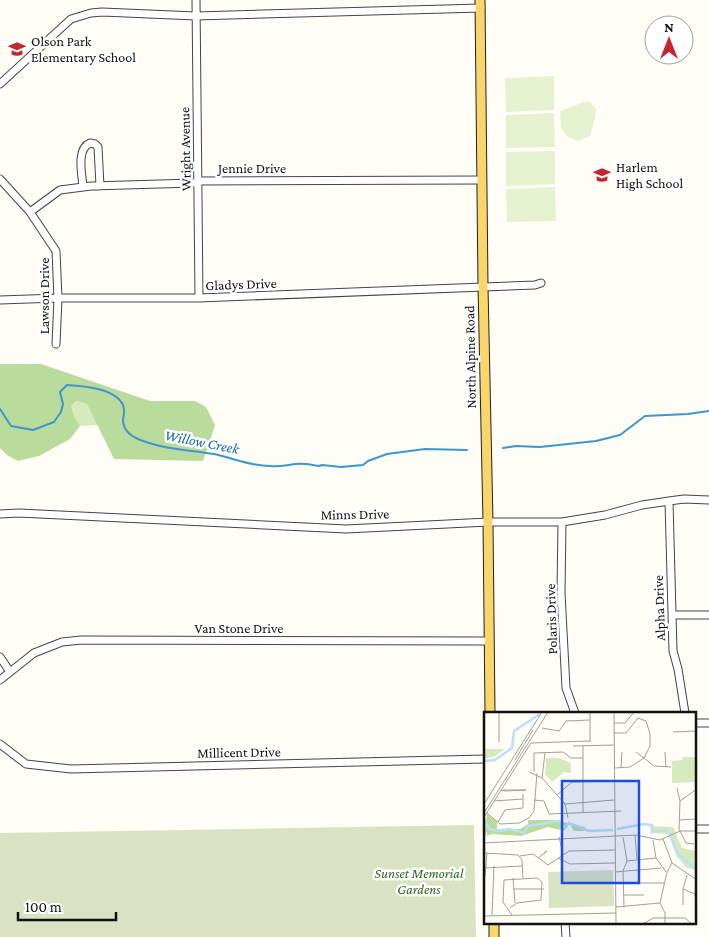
<svg xmlns="http://www.w3.org/2000/svg" width="709" height="937" viewBox="0 0 709 937" font-family="'Crimson Pro',serif">
	<rect width="100%" height="100%" fill="#fffdf5"/>
	<path fill="#d5ebbd" d="M75,401L87,404L98,425L80,426L74,416L71,406Z"/>
	<path fill="#b9dc9c" d="M0,364H41L150,401H195L206,407L215,425L209,444L203,461L114,459L87,404L76,401L71,406L74,416L80,426L70,439L39,456L18,461L7,455L0,448Z"/>
	<path fill="#d9e3c4" d="M474,825L476,937H0V833Z"/>
	<path fill="#e6f2cf" d="M554,76V110L506,112L505,78Z
		M584,102H590L596,109V114L590,136L578,141L568,137L561,128L560,111Z
		M554,113L555,147L506,148V115Z
		M555,151V184L506,186V152Z
		M555,187L556,221L507,222L506,189Z"/>
	<g fill="none" stroke-linecap="round" stroke-linejoin="round">
		<path stroke="#3f96cf" stroke-width="2" d="M0,409L11,426L33,430L54,422L61,412L63,404L60,392L67,385C83,386 115,388 123,405C125,410 124,415 123,420C123,433 136,439 146,442C168,450 191,450 214,454C233,458 249,466 270,466C279,467 287,465 296,464C304,463 312,465 319,466L322,465L341,467L363,465L368,461L387,454L425,449L467,450
			M503,448L516,446L540,447L596,441L620,435L645,416L688,414L709,411"/>
		<g stroke="#444" stroke-width="9">
			<path id="minor" d="M196,0L199,298
				M0,84L71,19L91,13L102,12L196,16L481,8
				M0,179L30,212L56,251L58,298L56,344
				M83,187C82,174 76,149 90,143L95,144L98,147L100,186
				M30,212L60,190L91,186L194,183L198,181L482,180
				M0,300L58,298H199L535,285L541,283
				M669,501L673,651L678,669L685,713
				M0,514L19,513L346,529L488,522H562L605,515L642,505L669,501L684,499L709,500
				M562,522L561,593L566,688L575,713
				M672,615H709
				M0,657L10,672
				M0,680L34,653L62,642L81,640L489,641
				M695,723H709
				M0,744L26,764L71,769L485,759
				M695,829H709
				M565,923L566,937"/>
		</g>
		<g stroke="#222" stroke-width="11">
			<path id="major" d="M480,0L483,286L488,522L490,713
				M494,923V937"/>
		</g>
		<use href="#minor" stroke="#fff" stroke-width="7"/>
		<use href="#major" stroke="#f9d66b" stroke-width="9"/>
	</g>
	<defs>
		<g id="school-bare" transform="scale(1.35)"><path d="M0-5L7-2L0 1L-7-2ZM-4 1L0 2.5L4 1V4Q0 6-4 4Z" fill="#c4262e" stroke="#fff" stroke-width="2.5" paint-order="stroke"/></g>
	</defs>
	<g fill-rule="evenodd">
		<use href="#school-bare" x="17" y="49"/>
		<use href="#school-bare" x="602" y="175"/>
	</g>
	<g text-anchor="middle" dominant-baseline="central" stroke-width="5" stroke-linejoin="round" paint-order="stroke">
		<g font-size="14" fill="#111" stroke="#fff" text-anchor="start">
			<text x="31" y="41">Olson Park<tspan x="31" dy="16">Elementary School</tspan></text>
			<text x="616" y="167">Harlem<tspan x="616" dy="16">High School</tspan></text>
		</g>
		<g font-size="14" fill="#111" stroke="#fff">
			<text transform="translate(185 149) rotate(-91)">Wright Avenue</text>
			<text x="252" y="168">Jennie Drive</text>
			<text transform="translate(241 284) rotate(-2)">Gladys Drive</text>
			<text transform="translate(44 296) rotate(-90)">Lawson Drive</text>
			<text transform="translate(470 357) rotate(-91)">North Alpine Road</text>
			<text transform="translate(355 514) rotate(-1)">Minns Drive</text>
			<text transform="translate(659 608) rotate(-92)">Alpha Drive</text>
			<text transform="translate(551 619) rotate(-92)">Polaris Drive</text>
			<text x="239" y="628">Van Stone Drive</text>
			<text transform="translate(239 752) rotate(-1)">Millicent Drive</text>
		</g>
		<g font-size="14" font-style="italic" fill="#2f6b1f" stroke="#fff">
			<text x="419" y="873">Sunset Memorial<tspan x="419" dy="16">Gardens</tspan></text>
		</g>
		<g font-size="15" font-style="italic" fill="#1768a6" stroke="#fff">
			<text transform="translate(202 442) rotate(11)">Willow Creek</text>
		</g>
	</g>
	<g transform="translate(484 712)">
		<rect width="212" height="212" fill="#fffdf5"/>
		<path d="M0,37H21L11,44L0,47ZM199,45H212V70L188,71V49L198,48ZM62,46H75L87,51V61L80,60L68,70L61,62ZM165,114L189,115L198,136L212,139V158L203,156L193,145L184,122L168,121Z" fill="#d5ebbd"/>
		<path d="M3,102L13,110V117H36L44,112V108H69L101,115L100,119H90L86,112L80,119L64,115L37,124L8,122L3,124V119L0,127Z" fill="#b9dc9c"/>
		<path d="M129,158L130,194L65,196L64,160Z" fill="#d9e3c4"/>
		<path fill="none" stroke="#b9e0f7" stroke-width="2.5" d="M0,49L11,48L28,36L30,19L56,2M0,107L5,117L12,119L26,117L40,121L44,114L75,109L80,115L85,111L105,119L129,118M133,117L160,112L168,113V120L182,118L186,123M187,124L194,142L213,158"/>
		<path fill="none" stroke="#a09f9a" stroke-width="1" d="M15,0V30M106,0V30M130,0L132,212M130,11H141L150,0M58,16L75,19L82,9L106,8M189,20L213,19M130,21H142L154,6L162,9L166,22V34L160,46L146,55L131,56M89,34L130,33M99,34V101M152,40L170,54L187,55M181,40L182,55M31,48L49,18M137,56L138,40M45,60L58,66L81,92L84,106M50,60V41L79,40L87,46H99M58,66L61,41M193,76L196,89L195,117L202,131L210,132M17,78L21,79L42,78H19M73,83L88,70L130,69M50,88L60,89L65,102L137,99M10,89L39,87M196,89L213,77M0,92L58,0M81,92L130,88M0,101L64,0M3,101L16,112L35,111L45,106L50,99L53,61M0,105L47,31L106,29M195,108L213,107M14,110L21,98L39,96V82M151,123L153,147M75,125L79,142M139,125L143,149L139,159L140,195M179,127L188,151L213,168M169,128L172,146L182,160M0,131L152,123L176,128L196,119H213M0,141L34,143L38,148L39,166M36,144L49,142L64,153L85,139L131,138M54,146L63,139L60,141M74,146L86,152L131,151M143,149L172,146M0,156L38,154M131,160L177,156M1,164L3,141M29,166L31,191M139,171H180M29,177H60M199,177L211,182L213,201M140,183H160M176,191L181,201V212M199,193V177L203,163M132,195L176,191L183,160L188,151M26,196L33,191L57,188L58,170L53,166L20,168L19,190L28,203M8,203L10,154M0,204L132,201M159,212L169,206H201L208,212"/>
		<path fill="#1d4ed8" fill-opacity="0.15" stroke="#1d4ed8" stroke-width="2.5" d="M78,69H155V171H78Z"/>
		<rect width="212" height="212" fill="none" stroke="#111" stroke-width="2.5"/>
	</g>
	<g transform="translate(669 40)"><circle r="24" fill="#ffffff" stroke="#a0a0a0"/>
	<path d="M0-4L9 19L0 12L-9 19Z" fill="#c4262e"/>
	<text y="-8" font-size="14" font-weight="bold" text-anchor="middle" fill="#111111">N</text>
	</g>
	<path d="M18 912v8h98v-8" fill="none" stroke="#111111" stroke-width="2.5"/>
	<text x="25" y="912" font-size="15" fill="#111111" stroke="#ffffff" stroke-width="4" paint-order="stroke">100 m</text>
</svg>
